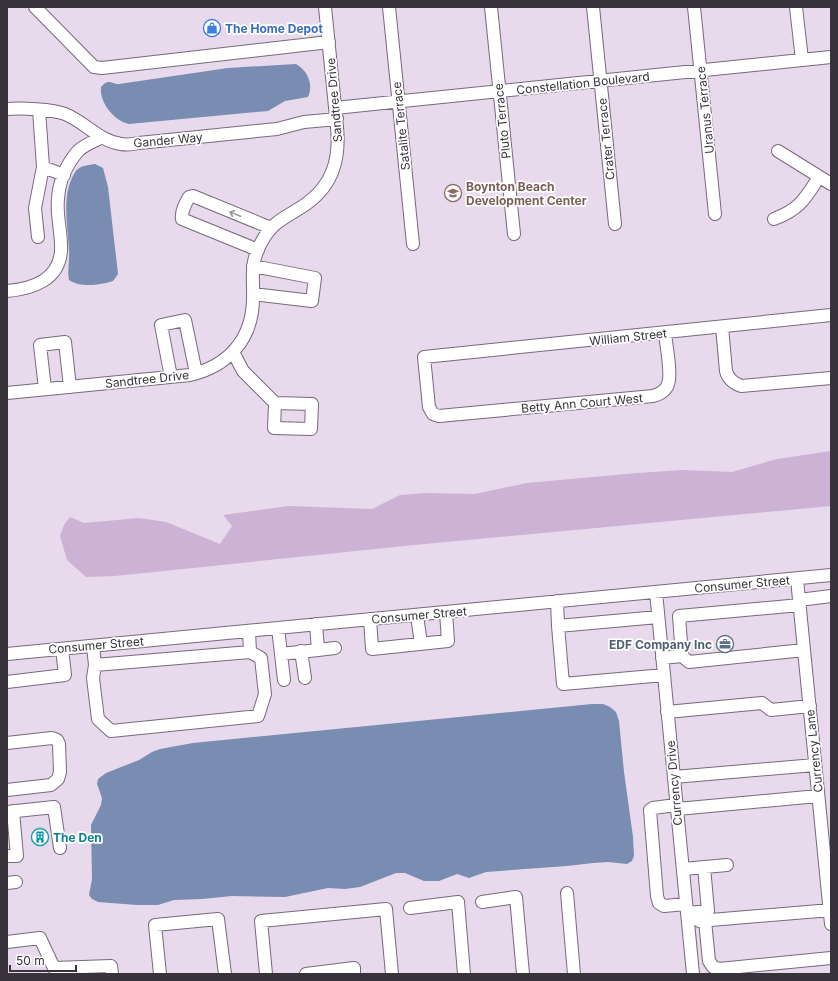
<svg xmlns="http://www.w3.org/2000/svg" width="838" height="981" viewBox="0 0 838 981" font-family="Inter,sans-serif">
	<rect width="100%" height="100%" fill="#e8d9ec"/>
	<path fill="#ccb2d4" d="M831,451V506L414,545L115,576L86,577L67,560L60,536L64,525L70,517L84,523L139,518L166,522L220,544L232,526L223,515L288,506L372,509L400,495L426,493L475,494L527,483L637,473L684,470L732,472L777,459Z"/>
	<path fill="#798cb2" d="M296,64C307,70 314,84 308,97L285,101L268,111L129,124C114,121 99,102 101,87C109,78 110,84 119,84L228,68Z
		M95,164L103,168L108,187L118,274L113,281C101,285 81,288 69,280C67,270 70,260 69,250C68,225 61,197 74,174C75,172 76,170 78,169C82,165 90,165 95,164Z
		M592,704H603L610,707L616,712L619,721L624,772L633,837L634,856L632,861L627,864L608,862L593,863L567,866L486,872L469,878L457,874L439,881H424L405,873H396L360,887L345,889L328,888L285,897L232,896L202,899L174,900L158,905H137L98,902L92,899L89,895L92,879L91,825L101,805L102,798L97,784L98,779L106,773L139,760L152,752L160,749L193,743Z"/>
	<g fill="none" stroke-linecap="round" stroke-linejoin="round">
		<g stroke="#766a7a" stroke-width="14">
			<path id="minor" d="M35,7L94,67L102,68L329,42
				M389,7L413,244
				M491,7L514,234
				M593,7L615,224
				M694,7L715,214
				M796,7L802,60
				M335,108L831,57
				M7,109C21,108 52,109 65,114C85,122 99,141 121,144C127,145 134,144 139,143L277,129L304,122L337,119
				M39,110L43,167L64,175
				M778,151L831,184
				M774,219C800,209 805,199 819,177
				M38,237L35,208L43,167
				M258,250L182,219C181,211 185,204 189,197L193,196L271,228
				M253,266L315,278L312,301L253,294
				M7,291C32,289 59,280 61,251C62,233 56,216 58,199C59,181 67,164 78,151C84,145 95,141 102,137
				M722,327L726,371C728,379 733,383 741,386L831,378
				M665,333C666,344 672,375 668,384C666,391 660,394 653,396L439,416L433,414L429,407L424,357L831,315
				M233,352L243,371L275,403L274,428L311,429L312,404L275,403
				M171,377L161,325L185,320L196,373
				M45,389L40,345L65,342L70,387
				M7,393L190,375C228,366 252,340 253,300C254,278 249,265 261,243C273,220 286,218 306,204C333,185 340,159 337,127L325,7
				M797,579L831,924
				M656,592L693,974
				M799,600L831,596
				M557,601L558,626L658,617
				M417,615L421,644
				M370,619L372,649L448,641L446,612
				M558,626L563,684L664,675
				M278,628L284,680
				M93,646L95,665L250,652L249,631
				M318,650L335,648
				M301,651L305,678
				M7,654L831,575
				M281,654L318,650L316,624
				M682,656L689,662L804,650
				M662,658L682,656L679,616L800,605
				M95,665L93,678L98,719L111,731L258,716L265,694L261,658L250,652
				M7,682L65,675L62,649
				M667,712L762,703L771,710L810,706
				M7,743L52,738L57,740L59,744L60,772L58,779L51,785L7,790
				M674,777L815,765
				M676,805L653,808L650,810L657,896L659,903L664,906L686,904
				M677,809L818,796
				M7,812L54,807L60,848
				M7,856H17L13,811
				M683,869L727,865
				M7,883L16,882
				M567,893L574,974
				M482,902L516,897L523,974
				M410,908L458,902L464,974
				M687,913L708,911L704,867
				M699,921L831,910
				M705,921L709,961L713,967L719,969L831,958
				M7,942L40,938L54,968L111,966L112,974
				M160,974L155,925L218,919L225,974
				M266,974L261,921L386,909L392,974
				M306,974L354,968V974"/>
		</g>
		<use href="#minor" stroke="#fff" stroke-width="12"/>
	</g>
	<defs><path id="oneway-shaft" d="M-6 0H5M1.5-3L5.5 0L1.5 3" fill="none" stroke-width="1.6" stroke-linecap="round" stroke-linejoin="round"/></defs>
	<use stroke="#9c989c" href="#oneway-shaft" transform="translate(235 214) rotate(-158)"/>
	<defs>
		<g id="shop-ring" transform="scale(0.9)"><circle r="9.5" fill="#fff" stroke="#3f7fe0" stroke-width="1.5"/><path d="M-5-2.5h2.3a2.7 3.5 0 0 1 5.4 0H5L5.5 6h-11ZM-1.5-2.5h3a1.5 2.3 0 0 0-3 0Z" fill="#3f7fe0"/></g>
		<g id="school-ring" transform="scale(0.9)"><circle r="9.5" fill="#fff" stroke="#8d6e63" stroke-width="1.5"/><path d="M0-5L7-2L0 1L-7-2ZM-4 1L0 2.5L4 1V4Q0 6-4 4Z" fill="#8d6e63"/></g>
		<g id="office-ring" transform="scale(0.9)"><circle r="9.5" fill="#fff" stroke="#5c6f8a" stroke-width="1.5"/><path d="M-6-3h4V-5.5h4V-3h4V5H-6ZM-1-4.5V-3h2v-1.5ZM-6 0V1H6V0Z" fill="#5c6f8a"/></g>
		<g id="building-ring" transform="scale(0.9)"><circle r="9.5" fill="#fff" stroke="#0f9aa8" stroke-width="1.5"/><path d="M-4-6H4V6H1V3H-1V6H-4ZM-2.5-4.3h1.7v1.8h-1.7ZM.8-4.3h1.7v1.8H.8ZM-2.5-1h1.7V.8h-1.7ZM.8-1h1.7V.8H.8Z" fill="#0f9aa8"/></g>
	</defs>
	<g fill-rule="evenodd">
		<use href="#shop-ring" x="212" y="28"/>
		<use href="#school-ring" x="453" y="193"/>
		<use href="#office-ring" x="725" y="644"/>
		<use href="#building-ring" x="40" y="837"/>
	</g>
	<g text-anchor="middle" dominant-baseline="central" stroke-width="3.5" stroke-linejoin="round" paint-order="stroke">
		<g font-size="12" font-weight="bold" fill="#366cbe" stroke="#fff" text-anchor="start">
			<text x="225" y="28">The Home Depot</text>
		</g>
		<g font-size="12" fill="#38323a" stroke="#fff">
			<text transform="translate(583 83) rotate(-6)">Constellation Boulevard</text>
			<text transform="translate(334 100) rotate(-95)">Sandtree Drive</text>
			<text transform="translate(705 110) rotate(-96)">Uranus Terrace</text>
			<text transform="translate(502 121) rotate(-96)">Pluto Terrace</text>
			<text transform="translate(401 126) rotate(-96)">Satalite Terrace</text>
			<text transform="translate(606 139) rotate(-96)">Crater Terrace</text>
			<text transform="translate(168 140) rotate(-5)">Gander Way</text>
			<text transform="translate(628 337) rotate(-6)">William Street</text>
			<text transform="translate(147 379) rotate(-6)">Sandtree Drive</text>
			<text transform="translate(582 403) rotate(-5)">Betty Ann Court West</text>
			<text transform="translate(742 584) rotate(-5)">Consumer Street</text>
			<text transform="translate(419 615) rotate(-5)">Consumer Street</text>
			<text transform="translate(96 645) rotate(-5)">Consumer Street</text>
			<text transform="translate(814 751) rotate(-96)">Currency Lane</text>
			<text transform="translate(674 783) rotate(-95)">Currency Drive</text>
		</g>
		<g font-size="12" font-weight="bold" fill="#785e54" stroke="#fff" text-anchor="start">
			<text x="466" y="186">Boynton Beach<tspan x="466" dy="14">Development Center</tspan></text>
		</g>
		<g font-size="12" font-weight="bold" fill="#4e5e75" stroke="#fff" text-anchor="end">
			<text x="712" y="644">EDF Company Inc</text>
		</g>
		<g font-size="12" font-weight="bold" fill="#0d838f" stroke="#fff" text-anchor="start">
			<text x="53" y="837">The Den</text>
		</g>
	</g>
	<rect width="838" height="981" fill="none" stroke="#38323a" stroke-width="16"/>
	<path d="M10 965v6h66v-6" fill="none" stroke="#38323a" stroke-width="2"/>
	<text x="16" y="965" font-size="12" fill="#38323a" stroke="#ffffff" stroke-width="3" paint-order="stroke">50 m</text>
</svg>
